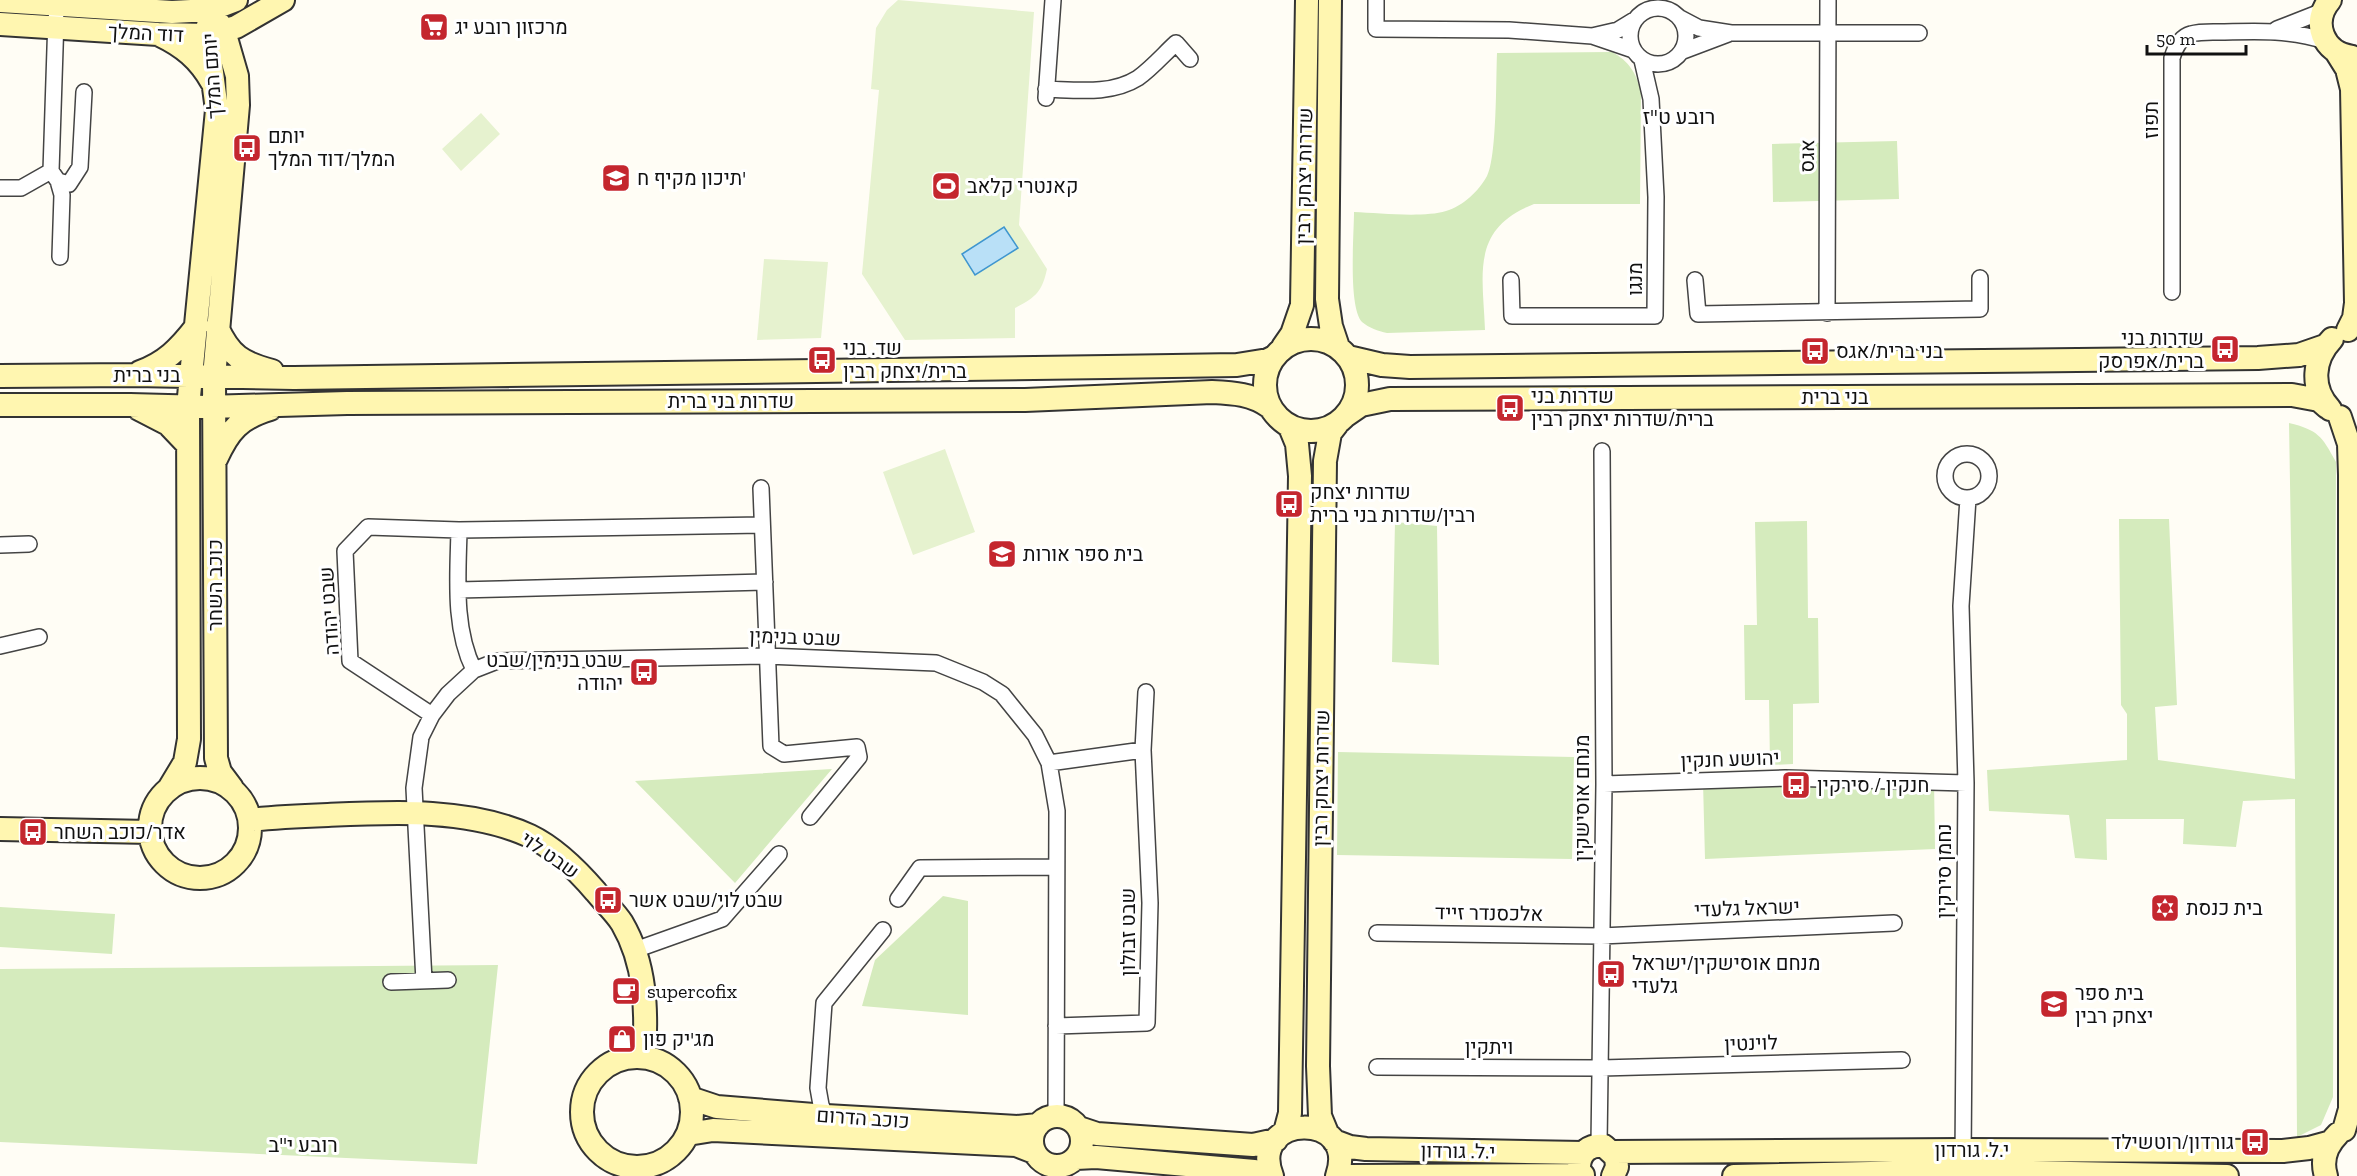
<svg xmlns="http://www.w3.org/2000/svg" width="2357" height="1176" viewBox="0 0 2357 1176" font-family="'Zilla Slab',Heebo,serif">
	<rect width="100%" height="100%" fill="#fffdf5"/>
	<path fill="#d5ebbd" d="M1612,52C1629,61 1636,73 1641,91L1640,204H1534C1470,229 1483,274 1485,330L1387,333C1378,331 1369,328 1362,322C1348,307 1354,235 1354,212C1379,213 1423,218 1446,211C1463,206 1479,191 1487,176C1497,158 1496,78 1497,53Z
		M1897,141L1899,199L1773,202L1772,144Z
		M2289,423C2318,430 2322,436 2336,462L2333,1097L2321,1125L2297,1137L2295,799L2243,801L2236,847L2183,844L2184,819H2106L2107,860L2075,858L2069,815L1989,811L1987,770L2127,760V714L2121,705L2119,519H2169L2177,705L2155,707L2158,760L2295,779Z
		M1807,521L1808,618H1818L1819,703L1793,704V764L1770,765L1769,700H1745L1744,625H1757L1755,522Z
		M1395,522L1437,526L1439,665L1392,662Z
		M1338,752L1574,757L1572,859L1337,855Z
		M832,769L735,883L635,781Z
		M1934,780L1935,849L1705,859L1703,782Z
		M943,896L968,901V1015L862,1006L875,960Z
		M0,907L115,914L112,954L0,947Z
		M498,965L477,1164L0,1142V969Z"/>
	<path fill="#e6f2cf" d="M898,0L1034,12L1019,225L1047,269C1042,292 1036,297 1015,308V338L905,340L862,274L879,90L871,89L876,28L887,10Z
		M481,113L500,134L461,171L442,149Z
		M764,259L828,262L821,338L757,340Z
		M945,449L975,532L913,555L883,472Z"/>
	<path fill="#b9e0f7" stroke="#3f96cf" stroke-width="1.5" d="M1004,227L1018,248L975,275L962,254Z"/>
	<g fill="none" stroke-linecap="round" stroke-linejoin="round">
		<g stroke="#444" stroke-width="18">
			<path id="street" d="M1376,0V29L1509,30L1592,36L1633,50
				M1630 36a28 28 0 1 1 56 0a28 28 0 1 1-56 0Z
				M1680,18L1699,28L1731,33H1919
				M2277,29L2323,11
				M1592,36L1618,30L1636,19
				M1683,51L1728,34
				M1046,89C1077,90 1111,95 1138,78C1152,68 1164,54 1176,43L1190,59
				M1046,98L1053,0
				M51,171L58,181L69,184L80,167L84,92
				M58,181L62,195L60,257
				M0,188H21L51,171L56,18
				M1511,280L1512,316H1655L1656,197L1651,99L1642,60
				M1695,280L1698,314L1980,309V278
				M2172,292V58C2175,48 2180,37 2191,34C2201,31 2213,32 2224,32C2259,31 2292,30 2325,41
				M1827,313L1828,0
				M1945 476a22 22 0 1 1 44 0a22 22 0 1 1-44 0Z
				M761,488L771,746L784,754L857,747L859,757L810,817
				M459,530C458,576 453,628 474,670
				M0,545L29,544
				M458,590L765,582
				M0,646L39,637
				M432,715L350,661L345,551L368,527L459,530L762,525
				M1049,763L1143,750
				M1604,784L1785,778L1966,783
				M898,899L920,868L1056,867
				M1377,933L1601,936L1894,923
				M635,950L722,919L779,854
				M424,981L414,788L421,737L432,715L448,694L474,670L497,661L767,656L936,663L983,682L1002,694L1035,735L1049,763L1057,811L1056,1116
				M391,982L448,980
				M1056,1026L1147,1023L1150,903L1143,750L1146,692
				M1377,1067L1601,1068L1902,1060
				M826,1116L821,1105L818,1088L824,1003L883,930
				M1599,1145L1604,784L1602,451
				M1963,1159L1966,783L1961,606L1968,498
				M1056,1166V1176"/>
		</g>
		<g stroke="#333" stroke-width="26">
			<path id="secondary" d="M1330,0L1327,299L1331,326L1338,347
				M2330,0C2311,22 2323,53 2352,57
				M0,1L172,12L210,10L236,0
				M210,10L224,31L237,76L238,105L214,377L216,758L220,772L232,788
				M0,24L158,34L207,35L236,27L283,0
				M160,35C183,46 199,59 212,82
				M2337,53L2347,69L2352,89L2356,303L2354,318L2348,330
				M217,327C230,356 242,363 272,371
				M1265 385a46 46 0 1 1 92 0a46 46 0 1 1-92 0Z
				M1283,347L1292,334L1302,305L1307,0
				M1348,357L1382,365L1410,367L2258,358L2299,355L2325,346
				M140,372C165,363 179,349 196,327
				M0,376L134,375L294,378L1108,367L1237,365L1268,360L1274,357
				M0,405H130L206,407L347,403L1025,400L1212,392C1234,393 1252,394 1270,407
				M139,409L168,424L188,445
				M2330,409C2310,388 2313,359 2332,339
				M1345,416L1361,405L1390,399L2292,395L2319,400L2327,407
				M2340,417L2349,444L2350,475V1109L2344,1130
				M216,459C229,430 240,418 270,409
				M150 828a50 50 0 1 1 100 0a50 50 0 1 1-100 0Z
				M170,787L185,762L189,739L188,407L217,110L207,35L210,10
				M250,820C276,817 302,816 328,815C393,812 469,808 530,836C555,848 578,871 596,892C604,902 615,912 622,923C646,964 647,1011 644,1056
				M0,829L150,832
				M582 1112a55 55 0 1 1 110 0a55 55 0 1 1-110 0Z
				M690,1098L717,1107L826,1116L1018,1127L1038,1125
				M1032 1141a25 25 0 1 1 50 0a25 25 0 1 1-50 0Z
				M1079,1128L1097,1134L1253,1145L1276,1140
				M1285,1132L1290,1113L1300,476L1297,444L1290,427
				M1327,1133L1320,1116L1318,1066L1325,461L1330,433L1337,424
				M688,1134L713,1130L1016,1145L1034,1152
				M1334,1141L1350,1147L1366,1149L1583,1153
				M1613,1152L1963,1150L2283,1151L2309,1148L2331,1142
				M1076,1158L1096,1157L1254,1171L1265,1176
				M1579,1166C1580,1152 1590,1144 1604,1146L1616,1157L1617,1167L1613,1176
				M1272,1176C1247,1113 1360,1110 1337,1176
				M1349,1176L1583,1175
				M1734,1176L1963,1171L2227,1176
				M2326,1176C2321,1160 2326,1146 2338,1134"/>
		</g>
		<use href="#street" stroke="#fff" stroke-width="15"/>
		<use href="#secondary" stroke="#fff6b0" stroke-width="22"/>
	</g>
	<defs>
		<g id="supermarket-square" transform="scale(1.5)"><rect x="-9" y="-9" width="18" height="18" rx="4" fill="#c4262e" stroke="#fff"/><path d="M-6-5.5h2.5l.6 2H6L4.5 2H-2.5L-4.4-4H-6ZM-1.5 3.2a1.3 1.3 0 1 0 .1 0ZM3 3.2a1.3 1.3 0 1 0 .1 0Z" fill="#fff"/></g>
		<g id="bus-square" transform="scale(1.5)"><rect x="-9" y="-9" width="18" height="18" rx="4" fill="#c4262e" stroke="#fff"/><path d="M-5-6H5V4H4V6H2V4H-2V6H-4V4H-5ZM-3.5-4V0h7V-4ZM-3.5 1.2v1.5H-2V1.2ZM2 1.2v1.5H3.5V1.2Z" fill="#fff"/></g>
		<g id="school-square" transform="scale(1.5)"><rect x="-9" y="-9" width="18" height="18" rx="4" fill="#c4262e" stroke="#fff"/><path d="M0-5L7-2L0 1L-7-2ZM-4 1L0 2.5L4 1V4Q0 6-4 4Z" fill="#fff"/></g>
		<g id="stadium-square" transform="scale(1.5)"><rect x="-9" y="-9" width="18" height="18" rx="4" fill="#c4262e" stroke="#fff"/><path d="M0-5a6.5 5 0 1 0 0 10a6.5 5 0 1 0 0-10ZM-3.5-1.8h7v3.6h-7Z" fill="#fff"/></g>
		<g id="synagogue-square" transform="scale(1.5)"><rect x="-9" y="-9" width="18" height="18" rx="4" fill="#c4262e" stroke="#fff"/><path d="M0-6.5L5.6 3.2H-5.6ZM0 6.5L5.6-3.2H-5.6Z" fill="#fff"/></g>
		<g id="cafe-square" transform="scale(1.5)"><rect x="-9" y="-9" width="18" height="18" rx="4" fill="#c4262e" stroke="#fff"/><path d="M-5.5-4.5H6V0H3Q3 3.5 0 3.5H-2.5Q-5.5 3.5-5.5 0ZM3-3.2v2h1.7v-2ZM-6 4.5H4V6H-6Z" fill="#fff"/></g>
		<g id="shop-square" transform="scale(1.5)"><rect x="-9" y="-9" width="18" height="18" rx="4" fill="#c4262e" stroke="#fff"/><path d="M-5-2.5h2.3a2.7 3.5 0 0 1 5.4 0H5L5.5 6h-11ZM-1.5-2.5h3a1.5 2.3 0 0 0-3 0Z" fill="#fff"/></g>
	</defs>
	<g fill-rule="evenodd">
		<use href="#supermarket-square" x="434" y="27"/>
		<use href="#bus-square" x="247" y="148"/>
		<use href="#school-square" x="616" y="178"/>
		<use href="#stadium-square" x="946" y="186"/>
		<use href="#bus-square" x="2225" y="349"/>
		<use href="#bus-square" x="1815" y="351"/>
		<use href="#bus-square" x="822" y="360"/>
		<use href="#bus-square" x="1510" y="408"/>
		<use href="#bus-square" x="1289" y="504"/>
		<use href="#school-square" x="1002" y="554"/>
		<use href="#bus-square" x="644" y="672"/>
		<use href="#bus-square" x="1796" y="785"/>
		<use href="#bus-square" x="33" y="832"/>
		<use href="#bus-square" x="608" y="900"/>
		<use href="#synagogue-square" x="2165" y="908"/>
		<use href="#bus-square" x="1611" y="974"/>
		<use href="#cafe-square" x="626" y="991"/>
		<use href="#school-square" x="2054" y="1004"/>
		<use href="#shop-square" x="622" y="1039"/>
		<use href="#bus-square" x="2255" y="1142"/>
	</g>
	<g text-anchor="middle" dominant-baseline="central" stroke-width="6" stroke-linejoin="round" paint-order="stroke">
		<g font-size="20" fill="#111" stroke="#fff" text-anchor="start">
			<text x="455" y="27">מרכזון רובע יג</text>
			<text x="268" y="136">יותם<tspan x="268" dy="23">המלך/דוד המלך</tspan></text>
			<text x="637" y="178">תיכון מקיף ח'</text>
			<text x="967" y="186">קאנטרי קלאב</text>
			<text x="2204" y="338" text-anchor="end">שדרות בני<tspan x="2204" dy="23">ברית/אפרסק</tspan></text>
			<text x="843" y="348">שד. בני<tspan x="843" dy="23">ברית/יצחק רבין</tspan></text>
			<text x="1836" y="351">בני ברית/אגס</text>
			<text x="1531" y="396">שדרות בני<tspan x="1531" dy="23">ברית/שדרות יצחק רבין</tspan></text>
			<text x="1310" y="492">שדרות יצחק<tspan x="1310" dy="23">רבין/שדרות בני ברית</tspan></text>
			<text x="1023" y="554">בית ספר אורות</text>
			<text x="623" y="660" text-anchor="end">שבט בנימין/שבט<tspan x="623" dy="23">יהודה</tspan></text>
			<text x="1817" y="785">חנקין / סירקין</text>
			<text x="54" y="832">אדר/כוכב השחר</text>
			<text x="629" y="900">שבט לוי/שבט אשר</text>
			<text x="2186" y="908">בית כנסת</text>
			<text x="1632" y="963">מנחם אוסישקין/ישראל<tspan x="1632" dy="23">גלעדי</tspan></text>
			<text x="647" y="991">supercofix</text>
			<text x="2075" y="993">בית ספר<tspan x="2075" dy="23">יצחק רבין</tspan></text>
			<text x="643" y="1039">מג'יק פון</text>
			<text x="2234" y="1142" text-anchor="end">גורדון/רוטשילד</text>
		</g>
		<g font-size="20" fill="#111" stroke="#fff">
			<text transform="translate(146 33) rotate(3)">דוד המלך</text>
			<text transform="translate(212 76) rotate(-94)">יותם המלך</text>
			<text transform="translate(2151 120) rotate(-90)">תפוז</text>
			<text transform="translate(1807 156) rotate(-89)">אגס</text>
			<text transform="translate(1304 176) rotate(-89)">שדרות יצחק רבין</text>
			<text transform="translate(1635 279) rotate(-90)">מנגו</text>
			<text x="147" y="375">בני ברית</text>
			<text x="1835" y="397">בני ברית</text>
			<text x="731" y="401">שדרות בני ברית</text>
			<text transform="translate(215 585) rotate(-90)">כוכב השחר</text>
			<text transform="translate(329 611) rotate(-94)">שבט יהודה</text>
			<text transform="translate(795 637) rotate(2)">שבט בנימין</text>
			<text transform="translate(1730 759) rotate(-2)">יהושע חנקין</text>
			<text transform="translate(1321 778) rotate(-89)">שדרות יצחק רבין</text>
			<text transform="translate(1582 798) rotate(-90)">מנחם אוסישקין</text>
			<text transform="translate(550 855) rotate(35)">שבט לוי</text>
			<text transform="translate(1944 871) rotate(-90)">נחמן סירקין</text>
			<text transform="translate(1747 908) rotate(-2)">ישראל גלעדי</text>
			<text transform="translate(1489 913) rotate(1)">אלכסנדר זייד</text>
			<text transform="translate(1128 932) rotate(-90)">שבט זבולון</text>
			<text transform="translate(1751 1043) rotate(-2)">לוינטין</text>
			<text x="1489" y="1047">ויתקין</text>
			<text transform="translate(863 1118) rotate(4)">כוכב הדרום</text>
			<text x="1972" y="1150">י.ל. גורדון</text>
			<text transform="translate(1458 1151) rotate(1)">י.ל. גורדון</text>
		</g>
		<g font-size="21" fill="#111" stroke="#fff">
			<text x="1679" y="116">רובע ט"ז</text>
			<text x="303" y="1144">רובע י"ב</text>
		</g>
	</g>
	<path d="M2147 45v9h99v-9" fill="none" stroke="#111111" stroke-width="3"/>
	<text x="2156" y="45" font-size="18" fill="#111111" stroke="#ffffff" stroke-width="4.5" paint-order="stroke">50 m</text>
</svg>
